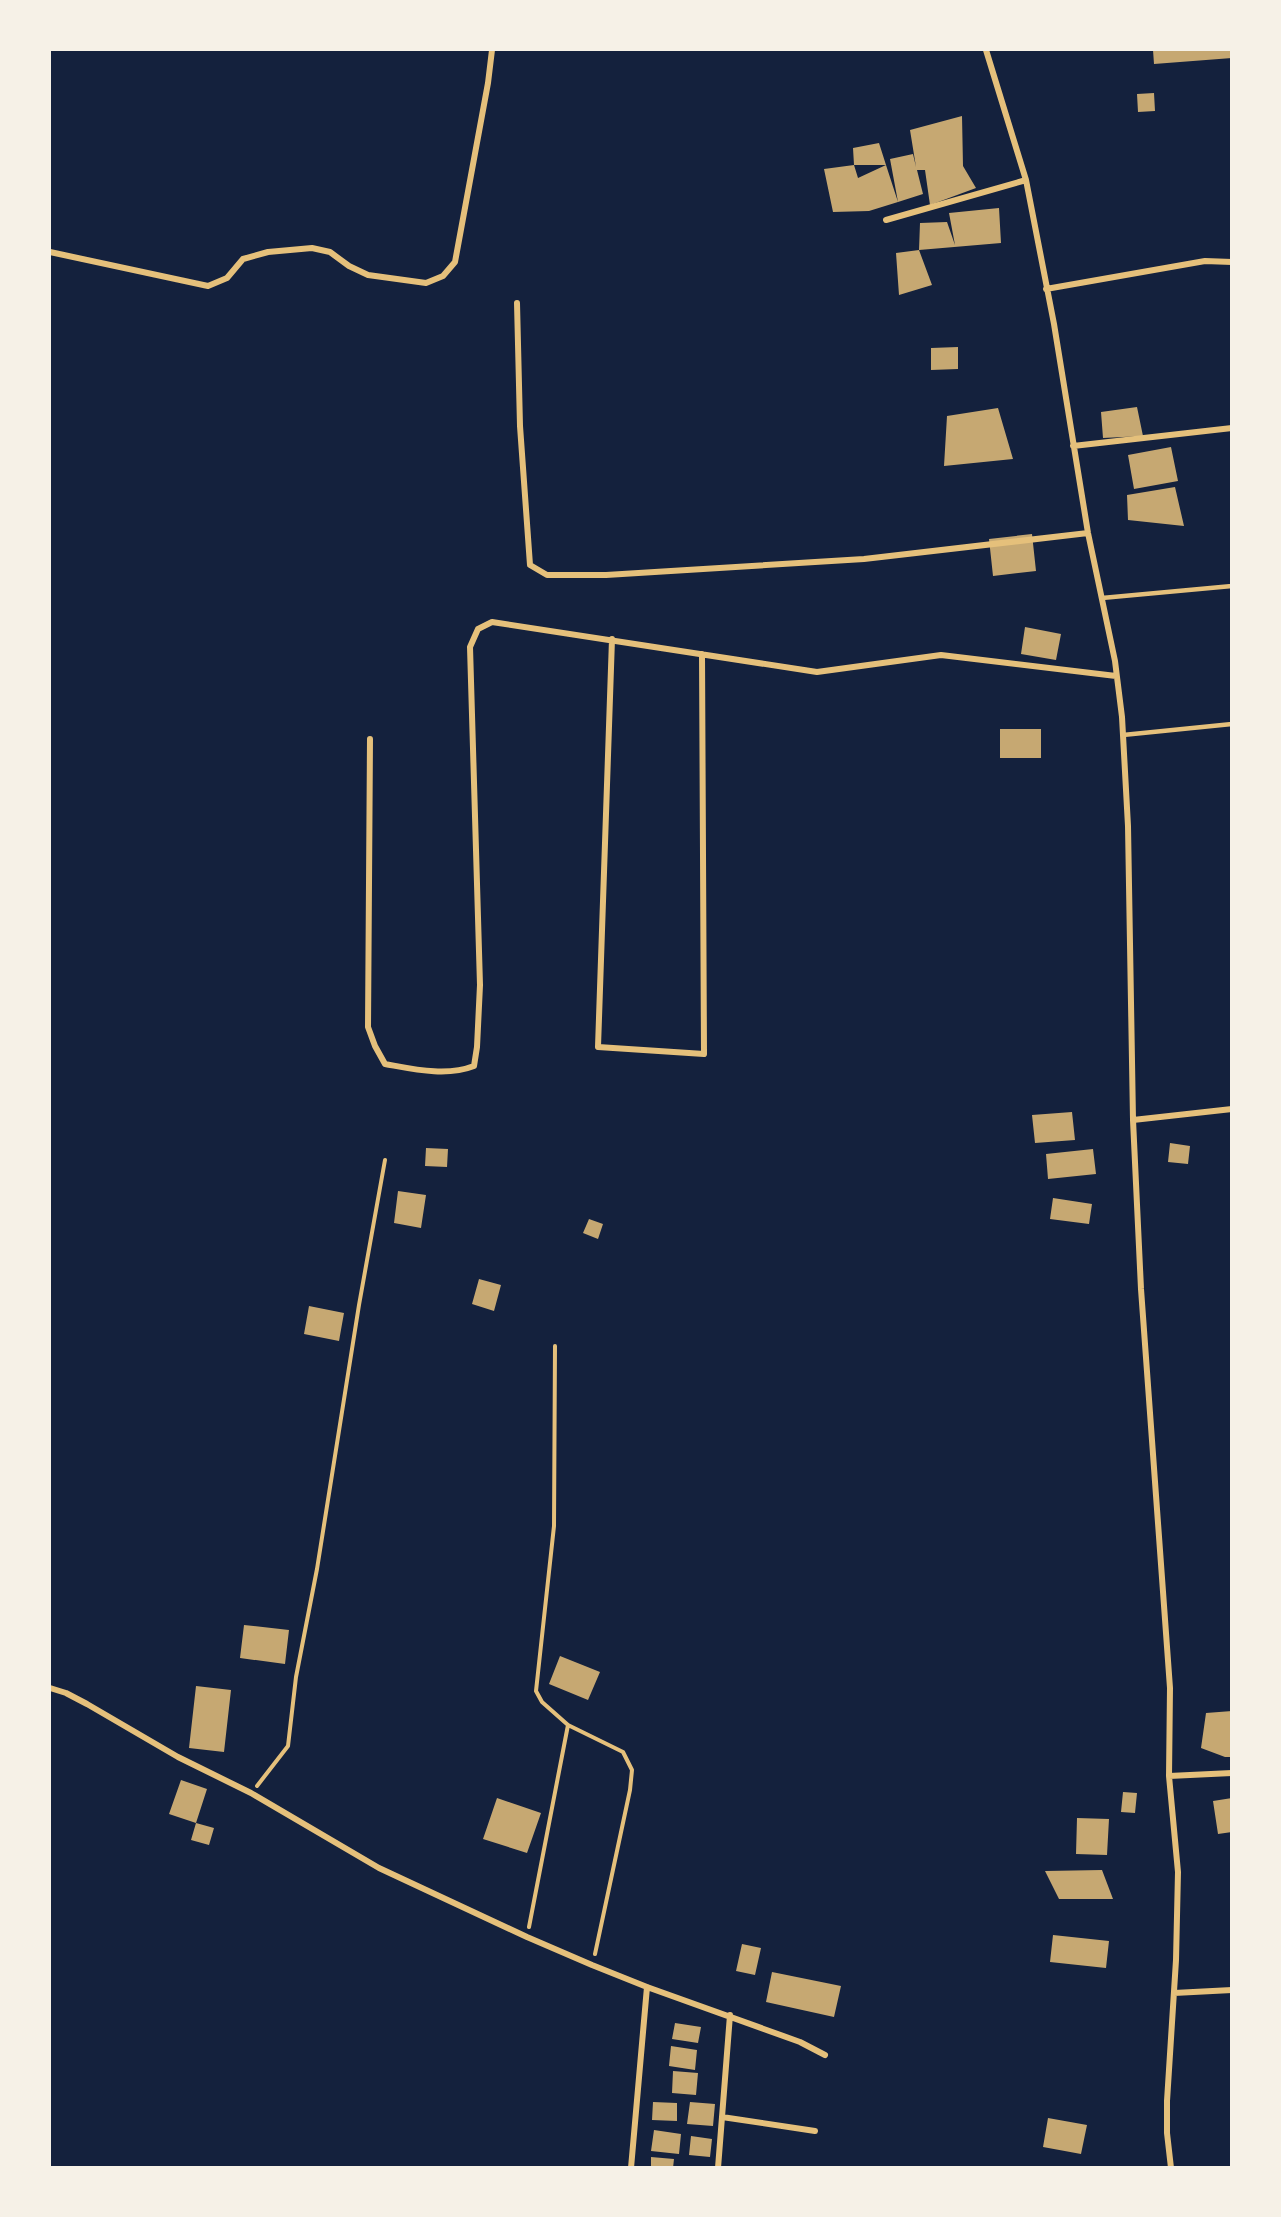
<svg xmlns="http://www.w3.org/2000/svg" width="1281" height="2217" viewBox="0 0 1281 2217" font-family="'Noto Sans',sans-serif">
	<rect width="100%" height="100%" fill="#14213d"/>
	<path fill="#c6a872" d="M1153,50H1232V58L1154,64Z
		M1154,93L1155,111L1138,112L1137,94Z
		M962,116L963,166L976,188L930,205L925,170H917L923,194L898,202L890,159L913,154L916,167L910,130Z
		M879,143L886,165H854L853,148Z
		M854,165L858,178L886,165L898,202L869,211L833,212L824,169Z
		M999,208L1001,243L919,250L920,223L947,222L955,245L949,213Z
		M919,250L932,285L899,295L896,253Z
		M958,347V369L931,370V348Z
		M1137,407L1143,436L1103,438L1101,412Z
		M998,408L1013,459L944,466L947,416Z
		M1171,447L1178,481L1134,489L1128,455Z
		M1175,487L1184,526L1128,520L1127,495Z
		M1032,534L1036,571L993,576L989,539Z
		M1025,627L1061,634L1056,660L1021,654Z
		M1000,729H1041V758H1000Z
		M1072,1112L1075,1140L1035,1143L1032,1115Z
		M1170,1143L1190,1146L1188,1164L1168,1162Z
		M426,1148L448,1149L447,1167L425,1166Z
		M1093,1149L1096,1174L1048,1179L1046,1154Z
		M398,1191L426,1195L421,1228L394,1223Z
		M1053,1198L1092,1204L1089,1224L1050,1219Z
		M589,1219L603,1224L598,1239L583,1233Z
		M479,1279L501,1285L494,1311L472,1304Z
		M309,1306L344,1313L339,1341L304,1334Z
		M244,1625L289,1630L285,1664L240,1658Z
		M560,1656L600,1672L588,1700L549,1684Z
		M196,1686L231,1690L224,1752L189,1748Z
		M1232,1711V1757H1225L1201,1748L1206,1713Z
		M181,1780L207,1789L196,1823L169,1814Z
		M1123,1792L1137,1793L1135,1813L1121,1812Z
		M497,1798L541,1813L527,1853L483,1839Z
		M1232,1798V1832L1218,1834L1213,1801Z
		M1077,1818L1109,1819L1107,1855L1076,1854Z
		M196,1823L214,1828L209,1845L191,1840Z
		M1102,1870L1113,1899H1059L1045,1871Z
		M1053,1935L1109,1941L1106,1968L1050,1962Z
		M742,1944L761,1948L755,1975L736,1971Z
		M772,1972L841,1986L834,2017L766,2002Z
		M675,2023L701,2027L698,2043L672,2039Z
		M671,2046L697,2050L695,2070L669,2066Z
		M673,2071L698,2073L696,2095L672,2093Z
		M653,2102L677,2103V2121L652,2120Z
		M690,2102L715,2104L713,2126L687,2124Z
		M1048,2118L1087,2125L1081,2154L1043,2147Z
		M654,2130L681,2134L679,2154L651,2151Z
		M691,2136L712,2139L710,2157L689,2155Z
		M651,2157L674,2159L673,2168H651Z"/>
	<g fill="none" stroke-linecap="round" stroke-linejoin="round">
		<path stroke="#e5c07b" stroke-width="4" d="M568,1725L623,1752L632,1770L630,1790L595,1954
			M257,1786L288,1746L296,1677L317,1569L359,1305L385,1160
			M529,1927L568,1725L542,1702L536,1691L554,1526L555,1346"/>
		<path stroke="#e5c07b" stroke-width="4.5" d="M1102,598L1232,586
			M1123,735L1232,724"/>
		<path stroke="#e5c07b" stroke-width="6" d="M986,50L1026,180L1054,324L1088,533L1115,661L1122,717L1128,826L1133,1120L1141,1289L1170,1688L1169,1776L1178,1872L1176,1960L1167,2101V2133L1171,2168
			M886,220L1026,180
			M50,252L208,286L227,278L243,259L268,252L312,248L330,252L349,266L368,275L426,283L443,276L455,262L488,83L492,50
			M1046,289L1205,261L1232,262
			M517,303L520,426L530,565L547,575H606L864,559L1088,533
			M1073,446L1232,428
			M612,639L598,1047L704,1054L702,654
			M370,739L368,1027L375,1046L385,1064C413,1069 446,1077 474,1066L477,1047L480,985L470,647L478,629L492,622L817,672L941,655L1116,676
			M1133,1120L1232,1109
			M50,1688L66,1693L87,1704L178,1757L251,1793L379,1868L527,1937L592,1965L647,1987L800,2042L825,2055
			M1169,1776L1232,1773
			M1174,1993L1232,1990
			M722,2117L815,2131
			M631,2168L647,1987
			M718,2168L730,2015"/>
	</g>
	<rect width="1281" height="2217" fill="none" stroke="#f6f1e7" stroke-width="102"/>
</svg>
